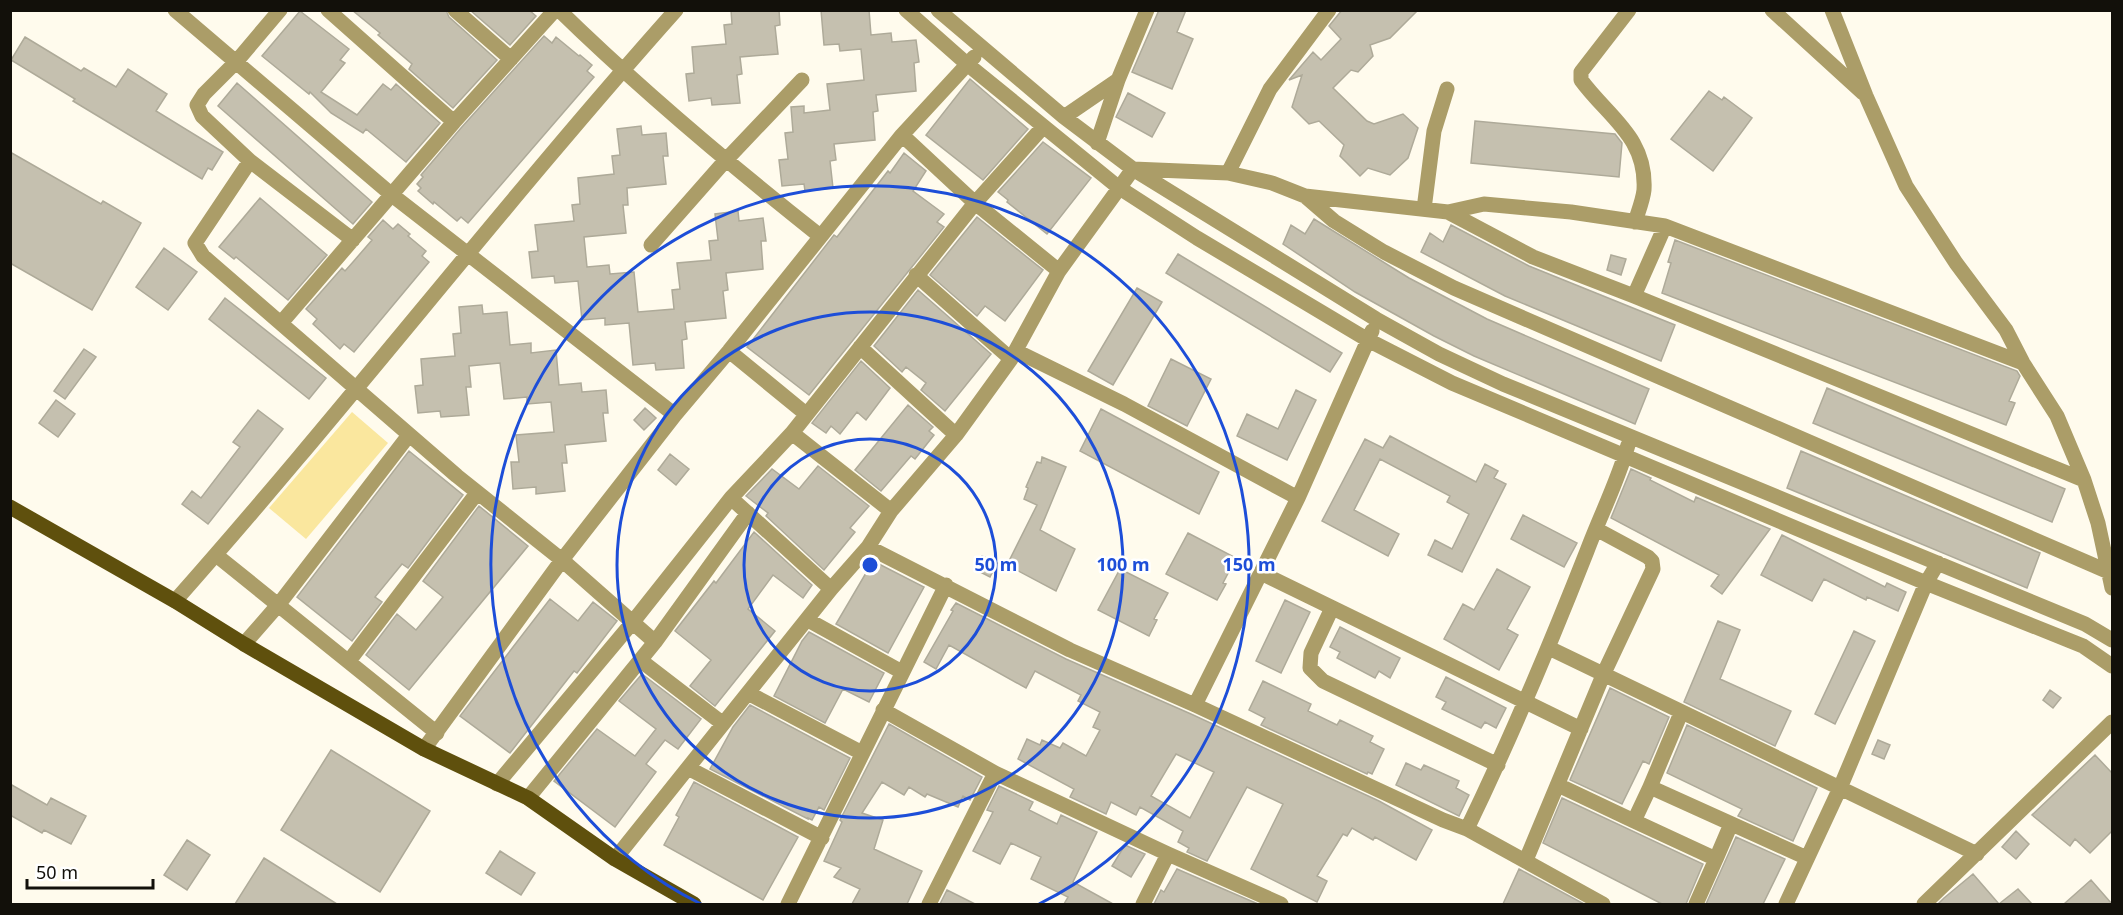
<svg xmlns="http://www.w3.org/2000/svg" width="2123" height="915" viewBox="0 0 2123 915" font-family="'Noto Sans',sans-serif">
	<rect width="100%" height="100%" fill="#fffbed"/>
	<path fill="#fae79e" d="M352,412L388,443L306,539L269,508Z"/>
	<path fill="#c5c0af" stroke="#aeaa99" stroke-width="1.5" fill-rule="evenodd" d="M352,10H446L449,17L497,60L453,108L409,69L412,64L378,35L380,33Z
		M470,10H529L536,16L510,45Z
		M731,10H779L780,25L775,26L778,54L740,57L742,74L737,75L740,103L712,105L711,98L689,101L686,74L694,73L692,47L726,44L724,25L732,24Z
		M821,10H869L871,35L891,33L892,42L916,40L919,62L914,63L916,91L876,95L878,111L873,112L875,140L834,144L836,160L830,161L833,188L805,191L804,184L782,186L779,160L788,159L785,133L793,132L791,107L804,106V113L830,110L827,84L864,80L861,49L840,51L839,44L824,45Z
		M1159,10H1186L1177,32L1193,39L1172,89L1132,72Z
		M1342,10H1418L1390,38L1370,45L1373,56L1358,72L1351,70L1333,88L1367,121L1374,124L1403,114L1418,128L1408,158L1390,175L1368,168L1360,176L1340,156L1344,145L1319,121L1309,124L1292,107L1302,75L1289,80L1313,52L1321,60L1341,39L1329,26Z
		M300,11L349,49L340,60L345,63L321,92L357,115L383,84L391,90L396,84L440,123L406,162L366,129L363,133L331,113L310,92L309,94L262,56Z
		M544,36L552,43L556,37L579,56L580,55L592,65L587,71L594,77L468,223L461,217L457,221L434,202L433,204L418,191L421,188L417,184L423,177L421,175L461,128Z
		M25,37L81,71L84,68L116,87L128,69L167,94L156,111L223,152L212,170L208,168L202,179L73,101L75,99L11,60Z
		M970,79L1028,129L983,180L926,135Z
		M237,83L372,202L353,224L218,106Z
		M1709,91L1722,100L1724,97L1752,118L1713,171L1671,139Z
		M1128,93L1165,113L1152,137L1116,117Z
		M1475,121L1615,134L1622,143L1619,177L1471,163Z
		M641,126L642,135L666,133L668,156H663L666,184L627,188L628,205H623L626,233L584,237L587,267L609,265L610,274L634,272L638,312L674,309L672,290L680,289L677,263L711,260L709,241L718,240L715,214L738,211L739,221L763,218L766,241H761L763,269L726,273L728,290L723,291L726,318L685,322L687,339L682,340L684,368L656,370L655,363L633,365L629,323L605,325V318L582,320L578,281L555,283L554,276L532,278L529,252L538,251L535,225L574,221L572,205L580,204L578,178L614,174L612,156L620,155L617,129Z
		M1043,142L1091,178L1047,234L1007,202L1008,200L998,192Z
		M10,152L101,204L103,201L141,223L92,310L10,263Z
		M904,153L926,171L913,191L944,214L937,222L944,227L809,395L747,347L834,235L837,237L888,171L890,173Z
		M260,198L327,255L288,300L236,257L234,259L219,247Z
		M977,217L1043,270L1005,321L985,306L977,316L930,275Z
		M1314,219L1409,278L1487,319L1649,389L1635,424L1474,356L1434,336L1355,292L1283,244L1291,225L1305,234Z
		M383,220L393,229L398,224L410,234L408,236L426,251L422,256L429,262L354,352L344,344L340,349L313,324L317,319L306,309L342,268L345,271L353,262L372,240L368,237Z
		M1451,225L1529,266L1675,325L1661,361L1505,296L1421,252L1430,233L1443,242Z
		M1675,240L2017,371L2020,376L2009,401L2015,403L2006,425L1662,293L1671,263L1668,262Z
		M164,248L197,272L168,310L136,287Z
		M1178,254L1342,353L1330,372L1166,273Z
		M1611,255L1626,259L1621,275L1607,270Z
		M1137,288L1162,302L1113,385L1088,371Z
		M918,290L991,354L945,411L921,390L926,383L906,367L902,372L874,346Z
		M225,298L326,378L309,399L209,319Z
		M482,305L483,314L507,312L510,345L531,343V353L556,350L559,385L581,383L582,392L606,390L608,413H603L606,441L565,445L567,463H562L565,491L536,494V487L513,489L511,462H519L516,435L554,432L551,402L527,404V397L504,399L500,363L469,366L471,387H466L469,415L441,417L440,411L418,413L415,386L423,385L421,359L455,356L453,334L461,333L459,307Z
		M84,349L96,357L65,399L54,391Z
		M1171,359L1211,379L1187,426L1148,406Z
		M861,361L890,388L866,420L857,412L840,434L831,426L826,433L812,423Z
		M1827,388L2065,489L2052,522L1813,423Z
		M1296,390L1316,400L1287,460L1237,436L1247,414L1278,429Z
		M56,400L75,414L58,437L39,423Z
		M908,405L933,427L929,431L934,435L915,459L911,456L881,491L855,470Z
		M645,408L656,418L644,430L634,420Z
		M1101,409L1219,472L1199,514L1080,451Z
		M258,410L283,429L208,524L182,504L192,491L201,498L240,447L233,442Z
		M1390,436L1476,482L1485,464L1498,471L1494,478L1506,484L1462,572L1428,555L1435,540L1452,549L1469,514L1447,502L1450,496L1380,459L1354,510L1399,534L1388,556L1322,521L1365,439L1383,448Z
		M409,451L463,495L408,568L402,564L375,597L382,602L352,641L297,597Z
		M1801,451L2040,553L2027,588L1787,488Z
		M670,454L689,469L676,485L658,470Z
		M1042,457L1066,467L1040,530L1075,549L1056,591L1007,565L1037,505L1024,499L1028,488L1026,487L1037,462L1041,463Z
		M818,466L869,506L850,528L855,532L824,570L766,516L768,513L746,496L772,469L799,489Z
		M1631,469L1651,478L1650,480L1694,502L1696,497L1770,529L1722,594L1711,586L1719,575L1611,518Z
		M479,506L528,546L409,690L366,655L397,614L416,630L443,597L423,581Z
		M1523,515L1577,543L1564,567L1511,539Z
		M754,532L812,585L803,598L773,575L748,609L775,631L715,706L690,686L711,660L675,631L714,581L716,583Z
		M1188,533L1236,558L1223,583L1226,584L1217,600L1166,574Z
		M1782,535L1885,587L1887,583L1906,592L1898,611L1867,597L1866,600L1824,579L1812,601L1761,575Z
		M982,556L997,563L990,577L976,570Z
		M873,561L924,587L888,653L836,624Z
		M1120,569L1168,593L1154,619L1157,620L1149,636L1098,610Z
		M1497,569L1530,587L1507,629L1518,635L1499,670L1444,639L1463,604L1474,610Z
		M550,599L578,621L593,602L617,621L577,673L574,671L510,753L460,716Z
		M1285,600L1310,612L1281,673L1256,661Z
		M956,603L1066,659L1191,714L1379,801L1432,830L1416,860L1375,837L1373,840L1352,828L1347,836L1343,834L1317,876L1327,881L1317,902L1251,869L1283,804L1247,787L1207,861L1187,852L1189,848L1178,842L1183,831L1140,807L1136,815L1111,802L1106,814L1070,797L1074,789L1018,759L1027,739L1040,745L1042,740L1060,748L1063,743L1086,756L1100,730L1093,727L1100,712L1078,701L1081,695L1035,671L1026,688L949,645L936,669L924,662L953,611L951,610ZM1176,754L1214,772L1190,818L1151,796Z
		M1718,621L1740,630L1720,679L1791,711L1775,746L1684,702Z
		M1340,627L1400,658L1390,678L1379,671L1375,678L1337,658L1340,652L1330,647Z
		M1854,631L1875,641L1835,724L1815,714Z
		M809,632L884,673L869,702L843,689L825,723L774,696L802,641Z
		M642,674L701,719L678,749L665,740L646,764L656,772L615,827L554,781L597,729L635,756L656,729L619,701Z
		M1446,677L1506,708L1496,728L1485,722L1481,728L1442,709L1446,702L1436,697Z
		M1263,681L1311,704L1308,711L1337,725L1340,720L1373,736L1370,742L1384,749L1372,774L1368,772L1367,774L1261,725L1265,718L1249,710Z
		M1610,688L1669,717L1649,764L1643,761L1622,804L1570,780Z
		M2050,690L2061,698L2053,708L2043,700Z
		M750,705L850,758L824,810L819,807L812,820L808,818V819L710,769L733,727Z
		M889,724L982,777L970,800L963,796L958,807L927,794L925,797L909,787L904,795L882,782L862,813L883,820L874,849L922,871L907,904H852L860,889L834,877L841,868L824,861L842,822L840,820Z
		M1687,725L1817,788L1793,841L1738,816L1742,809L1667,773Z
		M1878,740L1890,745L1884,759L1872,754Z
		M331,750L430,811L380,892L281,830Z
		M2095,755L2112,773V831L2090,853L2075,839L2070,846L2032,815Z
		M1406,763L1421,770L1424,765L1459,781L1456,788L1469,795L1459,816L1396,785Z
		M694,782L798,837L763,900L664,845L679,817L676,815Z
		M10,784L47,805L51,798L86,816L71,844L44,830L42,833L10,815Z
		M999,786L1033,802L1029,810L1057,824L1061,815L1097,832L1073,882L1113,904H1064L1068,897L1031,879L1041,857L1011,843L1000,864L973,851L988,822L993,812L987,810Z
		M1562,798L1703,864L1686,904H1662L1543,843Z
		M2016,831L2029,844L2016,859L2002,847Z
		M1736,837L1785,859L1763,904H1706Z
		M187,840L210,855L187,890L164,875Z
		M1125,845L1145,854L1131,877L1112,866Z
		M500,851L535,873L521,895L486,873Z
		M264,858L337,904H235Z
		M1177,869L1258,904H1154L1161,890L1164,892Z
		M1519,869L1584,904H1503Z
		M1973,874L1999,904H1938L1944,898Z
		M2091,880L2112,904H2064Z
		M2018,889L2032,904H1999Z
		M947,890L975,904H940Z"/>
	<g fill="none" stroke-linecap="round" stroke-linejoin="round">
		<path stroke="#ab9d68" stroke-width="15" d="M175,10L392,195L675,415
			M280,10L236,62L204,94L197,105L202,116L250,161L353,240
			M328,10L454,122
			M455,10L511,59
			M559,10C642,91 729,164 820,236
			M906,10L967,64L1118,187L1197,238L1368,340L1452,383L1926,583L2083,646L2112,666
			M938,10L1064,117L1133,169L1376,319L1439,354L1503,384L2085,624L2112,640
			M1629,10L1581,72V80C1608,117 1647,137 1644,190C1643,200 1638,212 1635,222
			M1772,10L1863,93
			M1832,10L1866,96L1906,186L1956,263L2006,330L2023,363L2057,416L2084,480L2098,523L2112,588
			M1064,117L1118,80
			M902,135L975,203L1059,271
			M1097,143L1118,80L1147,10
			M250,161L195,243L203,256L457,476L562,560L655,642
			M1228,173L1270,89L1329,10
			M1305,196L1334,221L1384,252L1454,288L2109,572
			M1424,209L1434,131L1447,89
			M1448,212L1484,204L1571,212L1665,226
			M651,245L725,161L802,80
			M916,275L1011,359
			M1634,296L1665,226L2023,363
			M281,323L454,122L555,10
			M860,347L956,435
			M729,351L806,414
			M1016,351L1124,404L1298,498
			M792,433L891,511
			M731,498L831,589
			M868,547L1070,650L1195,705L1443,820L1467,829L1603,904
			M216,555L437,733
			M1261,573L1581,729
			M175,601C346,408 504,203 676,10
			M1332,608L1311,653L1310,668L1323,681L1498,765
			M808,620L902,672
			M244,644L279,604L409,435
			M1549,648L1977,854
			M640,660L722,723
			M349,661L477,493
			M748,693L862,753
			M1195,705L1298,498L1372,331
			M883,710L995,773L1168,854L1281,904
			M1681,713L1650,787L1807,858
			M424,749L562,560L675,415L729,351L902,135L974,57
			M688,768L822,838
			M497,784L632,623L731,498L792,433L975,203L1043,127
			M1558,785L1634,821
			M1650,787L1634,821L1716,859L1696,904
			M528,798L655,642L748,513
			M1467,829C1511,738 1550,645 1587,551C1600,516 1618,481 1628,445
			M615,859L831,589L868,547L891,511L956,435L1011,359L1059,271L1133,169L1228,173L1272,183L1305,196L1448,212L1533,257L1634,296L2084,480
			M1716,859L1731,824
			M1526,860L1604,673L1653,569L1652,561L1648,557L1596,529
			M788,904L946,585
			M929,904L995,773
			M1143,904L1168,854
			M1786,904L1840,788L1926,583L1938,563
			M1924,904L2112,722"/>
		<path stroke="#5f500d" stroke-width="15" d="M10,507L175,601L244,644L424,749L528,798L615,859L694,904"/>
	</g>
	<g fill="none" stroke="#1d4ed8" stroke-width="3">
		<circle cx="870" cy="565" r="126"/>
		<circle cx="870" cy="565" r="253"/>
		<path d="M701 904A379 379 0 1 1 1039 904"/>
	</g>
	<circle cx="870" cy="565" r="9" fill="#1d4ed8" stroke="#fff" stroke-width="3"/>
	<g font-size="18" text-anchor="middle" font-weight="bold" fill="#1d4ed8" stroke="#fff" stroke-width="5" stroke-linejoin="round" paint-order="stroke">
		<text x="996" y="571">50 m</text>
		<text x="1123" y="571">100 m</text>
		<text x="1249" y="571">150 m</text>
	</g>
	<rect width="2123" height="915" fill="none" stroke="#12100a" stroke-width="24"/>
	<path d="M27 879v9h126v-9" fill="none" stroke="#12100a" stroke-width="3"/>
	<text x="36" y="879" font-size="18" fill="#12100a" stroke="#ffffff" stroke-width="4.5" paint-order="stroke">50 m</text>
</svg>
